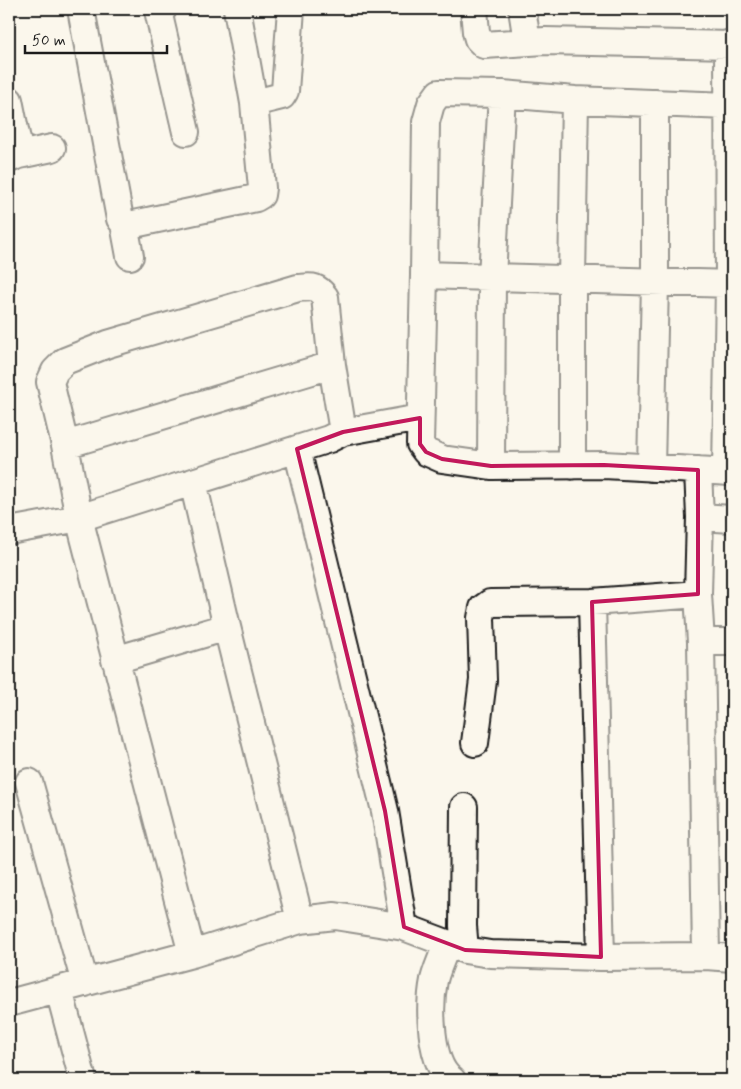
<svg xmlns="http://www.w3.org/2000/svg" width="741" height="1089" viewBox="0 0 741 1089" font-family="Mynerve,sans-serif">
	<rect width="100%" height="100%" fill="#fbf7ec"/>
	<filter id="ink" filterUnits="userSpaceOnUse"><feTurbulence type="fractalNoise" baseFrequency=".02" numOctaves="2"/><feDisplacementMap in="SourceGraphic" scale="10" xChannelSelector="R" yChannelSelector="G"/><feConvolveMatrix kernelMatrix="1 2 1 2 8 2 1 2 1" color-interpolation-filters="sRGB"/></filter>
	<g filter="url(#ink)">
		<g fill="none" stroke-linecap="round" stroke-linejoin="round">
			<g stroke="#1c1c1c" stroke-width="30">
				<path id="minor" d="M81,9L120,219L124,224L130,256
					M163,9L160,10L159,15L186,132
					M474,9L476,32L478,39L484,45L545,41L732,45
					M522,9L527,41
					M9,100L18,145L19,155
					M254,103L282,96L285,91L291,9
					M728,106L575,100L502,94L439,93L431,104L426,122L424,275L420,444L426,452L442,459L491,466L604,465L732,472
					M9,159L19,155L52,148
					M124,224H134L256,198L261,195L262,188L254,103L237,9
					M424,275L732,284
					M343,432L420,418
					M65,445L332,365
					M297,449L385,811L404,927
					M491,466L492,277L502,94
					M572,466V279L575,100
					M651,468L655,282V103
					M698,470L700,517L698,594L701,642L706,956
					M726,472L729,284L728,44
					M193,482L227,627L300,920
					M700,517L732,519
					M9,531L79,518L329,439L343,432L332,365L325,297C316,285 312,287 298,288L108,344L65,361L55,371L50,382L65,445L79,518L192,954
					M592,602L601,957
					M701,642H732
					M115,660L227,627
					M475,743L483,680L481,618L483,608L490,603L592,602L698,594
					M29,782L85,983
					M464,807L463,926L465,950
					M448,943C443,955 437,968 434,980C429,1005 429,1064 452,1080
					M59,990L83,1080
					M9,1003L192,954L300,920L335,916L404,927L465,950L490,954L601,957L706,956L732,958"/>
			</g>
			<use href="#minor" stroke="#fbf7ec" stroke-width="26"/>
		</g>
	</g>
	<path d="M0 0H741V1089H0ZM420,418V444L426,452L442,459L491,466L604,465L698,470V594L592,602L601,957L465,950L404,927L385,811L297,449L343,432Z" fill="#fbf7ec" fill-opacity=".55" fill-rule="evenodd"/>
	<path fill="none" stroke="#c2185b" stroke-width="4" stroke-linejoin="round" d="M420,418V444L426,452L442,459L491,466L604,465L698,470V594L592,602L601,957L465,950L404,927L385,811L297,449L343,432Z"/>
	<rect width="741" height="1089" fill="none" stroke="#fbf7ec" stroke-width="30"/>
	<rect x="15" y="15" width="711" height="1059" fill="none" stroke="#1c1c1c" stroke-width="2" filter="url(#ink)"/>
	<path d="M25 45v8h142v-8" fill="none" stroke="#1c1c1c" stroke-width="2.5"/>
	<text x="32" y="45" font-size="15" fill="#1c1c1c" stroke="#fbf7ec" stroke-width="4" paint-order="stroke">50 m</text>
</svg>
